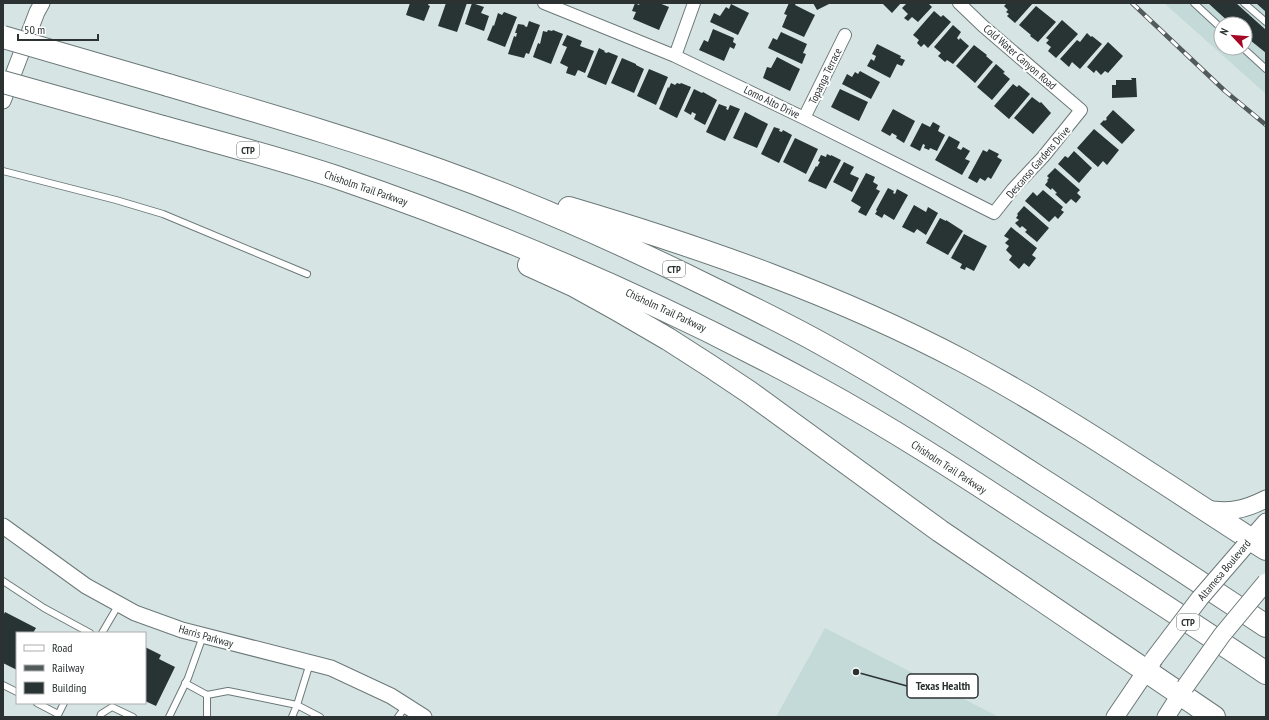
<svg xmlns="http://www.w3.org/2000/svg" width="1269" height="720" viewBox="0 0 1269 720" font-family="'PT Sans Narrow',sans-serif">
	<rect width="100%" height="100%" fill="#d6e5e4"/>
	<path fill="#c3dad9" fill-rule="evenodd" d="M1164,3H1266V94ZM1221,24H1245V48H1221Z
		M825,628L999,717H776Z"/>
	<path fill="#283333" d="M410,3H429L428,5L430,6L424,21L406,15Z
		M446,3H467L457,32L438,26Z
		M472,3L484,7L481,13L489,16L484,31L465,24Z
		M635,3L639,5L640,3H659L669,7L659,30L633,19L636,12L632,11Z
		M789,3H796L795,5L815,15L804,37L782,27L787,15L784,14Z
		M813,3H831L817,10Z
		M882,3H901L892,13Z
		M907,3H928L932,7L918,22L912,17L908,21L904,18L908,14L902,8Z
		M1007,3H1033L1015,23L1007,16L1009,14L1006,12L1008,10L1004,6Z
		M1208,3H1236L1266,30V53L1245,36V24H1231Z
		M1256,3H1266V12Z
		M731,4L749,13L738,35L710,22L714,13L720,16L726,7L729,9Z
		M1036,6L1056,22L1038,42L1030,36L1031,35L1019,25Z
		M934,11L941,17L943,15L951,22L928,48L924,44L921,47L917,43L919,40L913,35Z
		M504,12L517,17L505,47L487,40L493,25L494,26L498,13L502,15Z
		M1062,20L1078,34L1056,58L1048,51L1051,47L1046,43L1049,40L1046,38Z
		M529,21L540,25L529,54L526,53L524,58L508,54L514,36L516,37L517,33H515L518,24L525,25L524,26L527,27Z
		M953,25L961,32L957,38L959,40L960,38L969,46L953,64L947,60L945,62L938,56L941,53L934,47Z
		M713,29L734,38L733,42L736,44L734,49L730,47L724,61L699,50L704,40L708,42Z
		M548,30L552,31L553,30L563,34L551,64L533,57L538,43L540,44L543,31L547,32Z
		M781,32L807,44L803,53L806,54L802,64L768,48L773,38L777,40Z
		M1087,33L1091,37L1092,36L1102,44L1080,69L1072,62L1069,67L1060,59L1077,40L1080,42Z
		M567,35L582,41L580,46L594,51L585,73L578,70L575,76L566,73L568,67L560,63L567,47L562,45Z
		M1108,42L1123,56L1108,73L1105,71L1101,75L1096,70L1094,73L1087,67Z
		M877,44L901,56L900,58L905,60L902,66L897,64L890,78L867,66L871,59L874,61L876,56L872,54Z
		M974,45L987,55L986,56L993,62L975,83L956,66Z
		M599,48L605,51L604,52L607,53L608,52L618,56L606,85L587,77Z
		M777,57L800,69L790,91L763,78L767,67L771,68Z
		M622,58L636,64V65L644,69L634,93L611,83Z
		M996,64L1005,72L1003,73L1010,79L992,100L977,87Z
		M649,69L668,77L656,105L637,96Z
		M860,71L880,82L871,99L842,84L847,74L852,77L855,72L858,74Z
		M1131,78H1136L1137,97L1112,98V85H1116V80H1132Z
		M671,83L675,85L677,83L680,84L681,83L691,87L677,118L659,109L668,87L669,88Z
		M1013,84L1017,87L1019,85L1030,94L1009,119L994,106Z
		M694,89L702,93L703,92L717,100L705,125L694,119L696,114L692,112L691,115L684,111Z
		M840,89L868,102L859,121L831,107Z
		M1032,97L1040,103L1041,102L1051,113L1033,134L1014,118Z
		M719,104L727,107L726,109L728,110L730,105L740,109L725,141L706,132Z
		M893,109L915,121L904,143L896,138L897,136L892,133L890,136L881,131Z
		M1113,110L1135,130L1122,144L1100,124L1104,120L1105,121L1107,119L1106,118Z
		M745,112L768,124L757,148L733,138Z
		M933,122L940,126L938,131L945,135L937,151L930,148L929,150L924,148L925,145L923,144L920,151L910,146L922,123L930,127Z
		M774,127L780,129L779,131L782,132L783,130L792,135L779,163L761,154Z
		M1094,129L1119,150L1107,165L1103,161L1098,167L1077,148Z
		M949,136L960,142L957,148L961,150L963,147L970,151L965,159L970,161L962,175L935,160Z
		M795,138L818,149L806,174L783,162Z
		M989,149L999,154L997,157L1002,160L991,179L988,177L985,181L980,178L977,183L968,178L983,150L987,152Z
		M1074,151L1092,168L1079,183L1058,164L1065,156L1068,158Z
		M827,154L831,156V155L841,160L826,189L808,181L816,166L817,167L820,162L818,161L821,155L826,157Z
		M844,162L854,167L850,174L859,178L852,192L833,182Z
		M1055,168L1080,190L1077,193L1081,197L1076,203L1071,199L1066,204L1055,194L1057,193L1052,188L1051,190L1045,185L1048,181L1047,180L1049,178L1047,176Z
		M866,173L875,177L873,182L878,185L876,189L880,191L866,216L858,212L861,207L851,201Z
		M888,188L894,191L893,193L895,194L897,189L908,195L894,220L884,214L882,218L875,214L877,211L876,210Z
		M1043,190L1063,207L1061,210L1064,212L1058,219L1055,216L1049,222L1025,201L1033,192L1037,196Z
		M914,205L926,212L928,207L938,213L926,235L917,229L914,233L902,227Z
		M1024,206L1049,228L1037,242L1025,232L1027,230L1022,226L1020,228L1015,223L1019,220L1016,218L1018,215L1017,214Z
		M940,218L946,221V220L963,231L948,255L926,243Z
		M1011,227L1037,248L1032,255L1036,258L1029,267L1024,263L1019,269L1009,260L1012,256L1006,250L1009,246L1005,243L1009,239L1004,236Z
		M964,234L987,246L974,271L966,267L965,270L960,268L962,264L951,258Z
		M5,612L36,628L33,633H17V670L3,663V616Z
		M145,647L161,655L159,659L175,667L156,706L145,701Z"/>
	<g fill="none" stroke-linecap="round" stroke-linejoin="round">
		<g stroke="#6c7878" stroke-width="8">
			<path id="service" d="M1194,3L1221,28
				M1244,3L1266,22
				M1243,48L1266,69
				M3,171L116,200L163,214L307,274
				M3,581L44,608L90,633
				M102,633L119,604
				M310,663L297,705L320,717
				M185,683L207,695L228,691L297,705L292,717
				M3,685L17,692
				M37,703L58,714
				M57,717L64,703
				M100,717L101,714L112,707L133,717
				M169,717L188,678L203,636
				M207,717V695
				M398,717L406,706"/>
		</g>
		<g stroke="#6c7878" stroke-width="14">
			<path id="minor" d="M544,3L675,56L804,118L994,213L1013,189L1043,157L1081,110L983,26L959,3
				M675,56L694,3
				M804,118L845,35"/>
		</g>
		<g stroke="#6c7878" stroke-width="17">
			<path id="tertiary" d="M3,101L37,12L42,3
				M3,526L86,586L135,613L182,630L331,668L391,696L424,717"/>
		</g>
		<g stroke="#6c7878" stroke-width="19">
			<path id="secondary" d="M1205,509C1230,513 1244,510 1266,499
				M1244,547L1266,522
				M1115,717L1153,661
				M1166,717L1185,687"/>
		</g>
		<g stroke="#6c7878" stroke-width="24">
			<path id="motorway" d="M168,85C259,112 350,138 439,170C531,203 619,242 706,285C745,304 784,323 822,344C896,385 967,431 1038,477C1115,526 1190,576 1266,626
				M163,127C220,143 279,158 336,177C503,234 665,304 820,389C891,428 959,472 1026,516C1107,568 1187,620 1266,673
				M569,208C704,248 838,295 963,361C1068,417 1166,485 1266,549
				M529,265L573,285L618,310L668,339L710,366L749,392L940,531L1214,717"/>
		</g>
		<use href="#service" stroke="#fff" stroke-width="6"/>
		<use href="#minor" stroke="#fff" stroke-width="12"/>
		<use href="#tertiary" stroke="#fff" stroke-width="15"/>
		<use href="#secondary" stroke="#fff" stroke-width="17"/>
		<use href="#motorway" stroke="#fff" stroke-width="22"/>
		<g stroke="#525a5a" stroke-width="4.5">
			<path id="rail" d="M1132,3L1225,91L1266,125"/>
		</g>
		<use href="#rail" stroke="#fff" stroke-width="3" stroke-dasharray="9" stroke-linecap="butt"/>
		<g stroke="#6c7878" stroke-width="19" stroke-linecap="butt">
			<path id="secondary-bridge" d="M1153,660L1200,598L1244,547
				M1185,687L1222,635L1266,582"/>
		</g>
		<g stroke="#6c7878" stroke-width="24" stroke-linecap="butt">
			<path id="motorway-bridge" d="M3,37L168,85
				M3,82L163,127"/>
		</g>
		<use href="#secondary-bridge" stroke="#fff" stroke-width="17"/>
		<use href="#motorway-bridge" stroke="#fff" stroke-width="22"/>
	</g>
	<g text-anchor="middle" dominant-baseline="central" stroke-width="4" stroke-linejoin="round" paint-order="stroke">
		<g fill="#fff" stroke="#6b7070" stroke-width="1">
			<rect x="237" y="142" width="22" height="16" rx="3"/>
			<rect x="663" y="261" width="22" height="16" rx="3"/>
			<rect x="1177" y="614" width="22" height="16" rx="3"/>
		</g>
		<g font-size="10" font-weight="bold" fill="#2c3232">
			<text x="248" y="150">CTP</text>
			<text x="674" y="269">CTP</text>
			<text x="1188" y="622">CTP</text>
		</g>
		<g font-size="11" fill="#2c3232" stroke="#fff">
			<text transform="translate(1020 57) rotate(41)">Cold Water Canyon Road</text>
			<text transform="translate(825 76) rotate(-64)">Topanga Terrace</text>
			<text transform="translate(772 102) rotate(26)">Lomo Alto Drive</text>
			<text transform="translate(1038 162) rotate(-49)">Descanso Gardens Drive</text>
			<text transform="translate(366 188) rotate(19)">Chisholm Trail Parkway</text>
			<text transform="translate(666 310) rotate(25)">Chisholm Trail Parkway</text>
			<text transform="translate(949 467) rotate(33)">Chisholm Trail Parkway</text>
			<text transform="translate(1224 570) rotate(-50)">Altamesa Boulevard</text>
			<text transform="translate(206 636) rotate(16)">Harris Parkway</text>
		</g>
	</g>
	<path fill="none" stroke="#2c3232" stroke-width="1.5" d="M856 672L907 686"/>
	<circle fill="#2c3232" stroke="#fff" stroke-width="1.5" cx="856" cy="672" r="4"/>
	<rect fill="#fff" stroke="#2c3232" stroke-width="1.5" x="907" y="674" width="71" height="24" rx="4"/>
	<g font-size="12" text-anchor="middle" font-weight="bold" fill="#2c3232">
		<text x="943" y="690">Texas Health</text>
	</g>
	<rect width="1269" height="720" fill="none" stroke="#2c3232" stroke-width="8"/>
	<rect x="16" y="632" width="130" height="72" fill="#ffffff" stroke="#abadad"/>
	<rect x="24" y="645" width="20" height="6" fill="#ffffff" stroke="#abadad"/>
	<text x="52" y="652" font-size="12" fill="#2c3232">Road</text>
	<rect x="24" y="665" width="20" height="6" fill="#525a5a" stroke="#abadad"/>
	<text x="52" y="672" font-size="12" fill="#2c3232">Railway</text>
	<rect x="24" y="682" width="20" height="12" fill="#283333" stroke="#abadad"/>
	<text x="52" y="692" font-size="12" fill="#2c3232">Building</text>
	<g transform="translate(1233 36) rotate(296)"><circle r="19" fill="#ffffff" stroke="#abadad"/>
	<path d="M0-3L7 15L0 10L-7 15Z" fill="#a40825"/>
	<text y="-6" font-size="11" font-weight="bold" text-anchor="middle" fill="#2c3232">N</text>
	</g>
	<path d="M18 34v6h80v-6" fill="none" stroke="#2c3232" stroke-width="2"/>
	<text x="24" y="34" font-size="12" fill="#2c3232" stroke="#ffffff" stroke-width="3" paint-order="stroke">50 m</text>
</svg>
